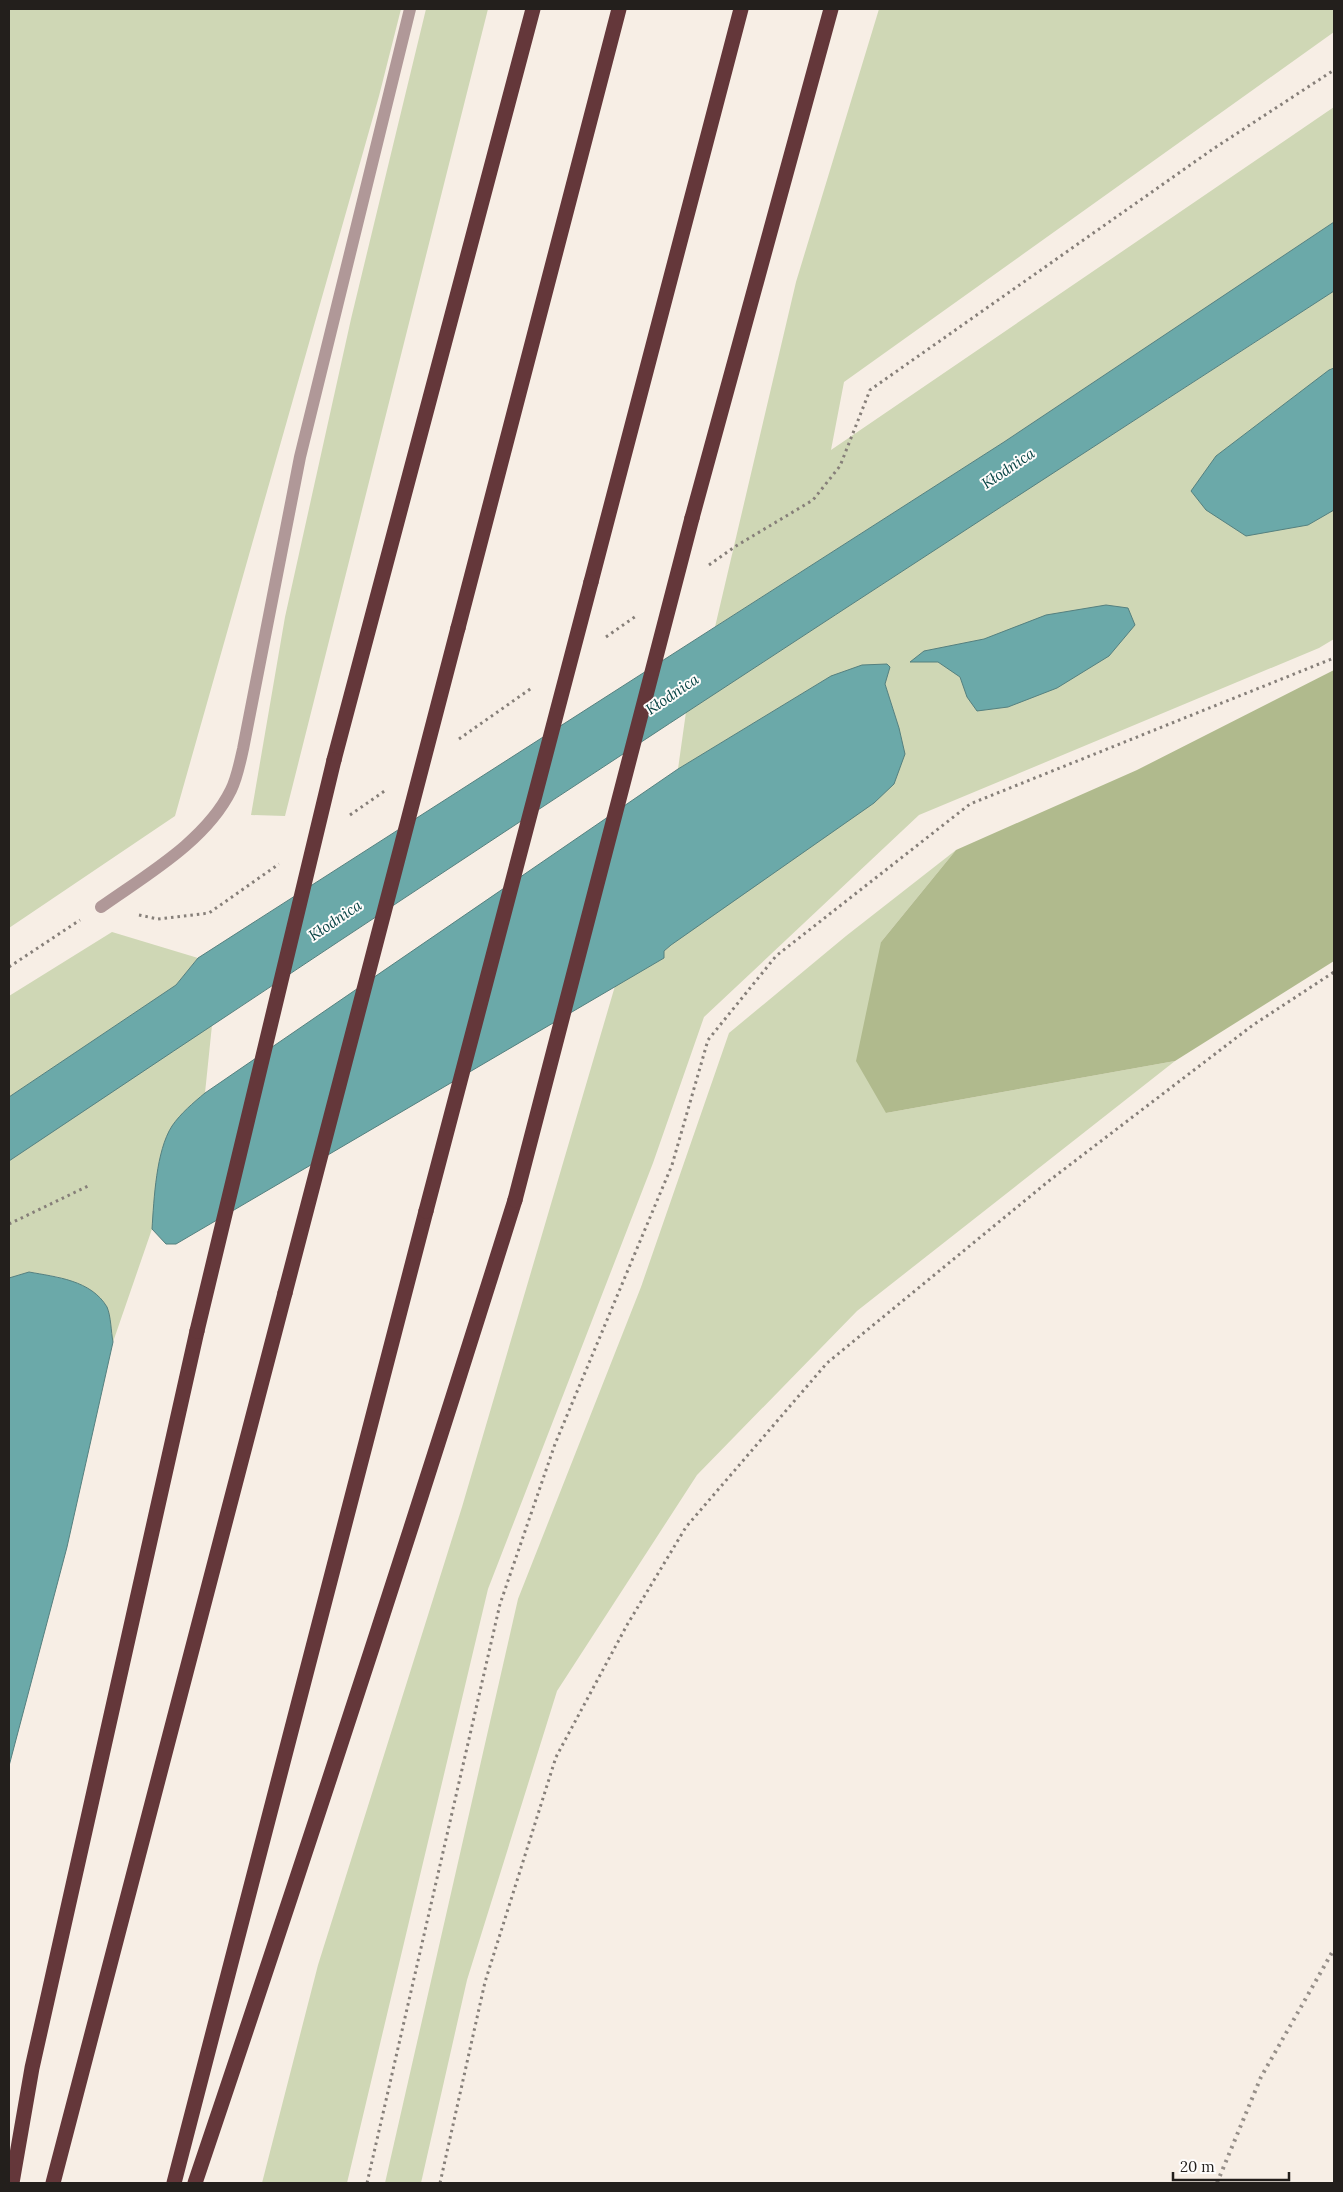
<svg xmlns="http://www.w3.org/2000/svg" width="1343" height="2192" viewBox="0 0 1343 2192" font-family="Lora,serif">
	<rect width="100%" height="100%" fill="#f7eee5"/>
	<path fill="#cfd7b5" d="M9,9H401L379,96L175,816L9,928Z
		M426,9H488L285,816L251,815L285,617L351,319Z
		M879,9H1334V32L844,382L831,450L1334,107V222L1004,442L715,627L796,282Z
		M1334,291V639L1319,648L919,815L704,1017L653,1163L488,1589L347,2183H262L318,1965L462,1507L615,986L664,958V951L671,945L899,728L885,684L831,676L678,769L686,712L872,590Z
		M956,850L881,942L886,1113L1175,1061L857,1311L697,1475L557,1691L467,1980L421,2183H385L518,1599L641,1287L729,1033L846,936Z
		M112,932L198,958L176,985L9,1097V996Z
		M212,1025L205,1093L187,1109L172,1127L162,1151L152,1229L113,1342L107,1308L59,1277L29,1272L9,1278V1161Z"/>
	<path fill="#b0ba8d" d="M1334,670V961L1175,1061L886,1113L856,1061L881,942L956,850L1137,770Z"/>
	<path fill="#6ba9a9" stroke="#55807f" d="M1334,222V291C890,578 448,867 9,1161V1097L176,985L198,958L1004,442Z
		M1334,368V510L1308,525L1246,536L1206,510L1191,491L1216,456L1329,370Z
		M1106,605L1128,608L1135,625L1109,656L1057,688L1008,707L977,711L967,697L960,677L938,662H910L924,651L984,639L1046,615Z
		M887,664L890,667L885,684L899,728L905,754L894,784L874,803L671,945L664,951V958L176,1244H166L152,1229C154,1199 156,1151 172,1126C181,1113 193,1103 205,1093L678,769L831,676L862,665Z
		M29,1272C56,1277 91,1280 107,1307C111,1316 111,1332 113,1342L67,1547L9,1766V1278Z"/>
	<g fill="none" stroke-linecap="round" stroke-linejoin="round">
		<path stroke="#867f79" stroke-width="3" stroke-dasharray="2.5 4" stroke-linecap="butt" d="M709,565L736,546L813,500L840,466L870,390L1213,149L1334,70
			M606,637L636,616
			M459,739L533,687
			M350,815L386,790
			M139,915L158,919L209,913L279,864
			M9,967L80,920
			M9,1224L88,1186
			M367,2183L500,1604L555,1444L672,1165L708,1040L776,956L970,804L1334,658
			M440,2183L485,1982L556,1757L627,1625L686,1527L827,1363L1050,1180L1253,1025L1334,972"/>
		<path stroke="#b09898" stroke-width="12" d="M101,907C146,875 206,841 231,790C237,778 240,762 243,749L300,457L410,9"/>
		<path stroke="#64373a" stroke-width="15" d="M692,518L831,9
			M591,582L741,9
			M458,628L619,9
			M334,760L533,9
			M12,2183L32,2068L197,1331
			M53,2183L285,1293
			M174,2183L426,1211
			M195,2183C305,1857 412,1529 515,1200"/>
		<path stroke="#968f89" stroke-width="4" stroke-dasharray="2.5 5" stroke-linecap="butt" d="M1217,2183L1261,2077L1334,1949"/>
		<path stroke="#64373a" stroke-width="15" d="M515,1200L692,518
			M426,1211L591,582
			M285,1293L458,628
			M197,1331L334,760"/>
	</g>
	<g text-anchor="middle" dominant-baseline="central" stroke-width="4" stroke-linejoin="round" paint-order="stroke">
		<g font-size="15" font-style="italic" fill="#074344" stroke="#fefcfb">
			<text transform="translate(1008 468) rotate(-34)">Kłodnica</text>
			<text transform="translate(672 694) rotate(-34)">Kłodnica</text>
			<text transform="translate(335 920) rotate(-34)">Kłodnica</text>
		</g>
	</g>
	<rect width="1343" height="2192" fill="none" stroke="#231f1c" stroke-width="20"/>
	<path d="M1173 2172v8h116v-8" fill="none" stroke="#231f1c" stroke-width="2.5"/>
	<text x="1180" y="2172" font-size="15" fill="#231f1c" stroke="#fefcfb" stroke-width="4" paint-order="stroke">20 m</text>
</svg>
